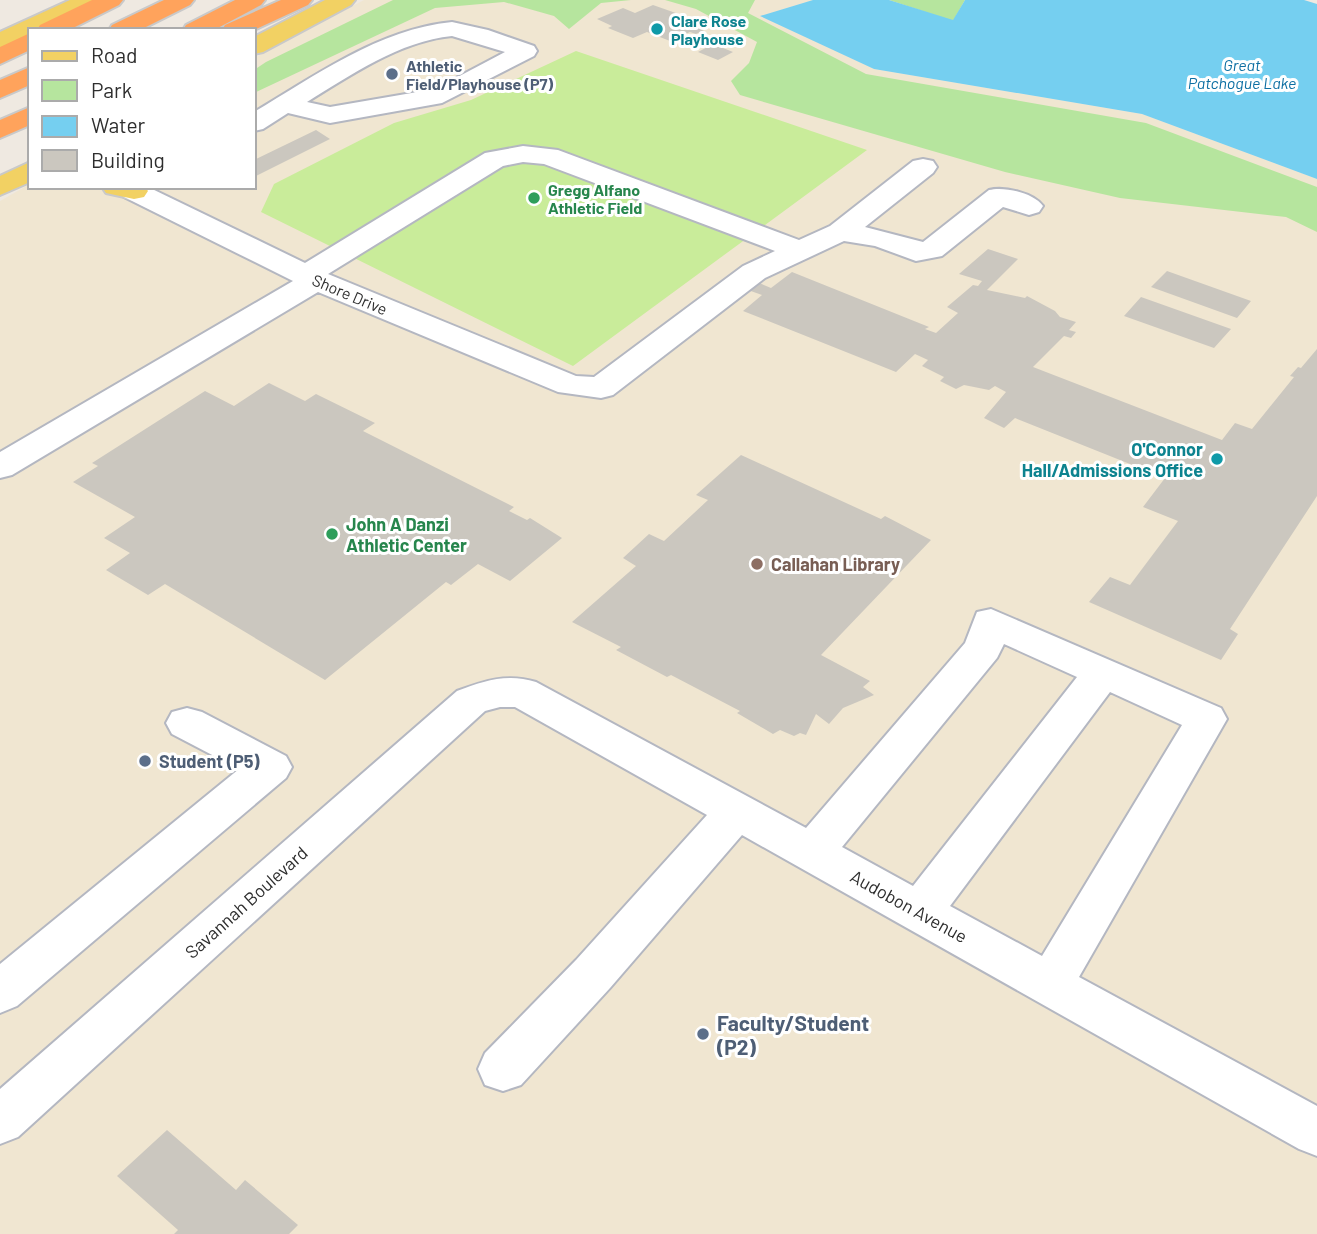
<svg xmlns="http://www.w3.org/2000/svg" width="1317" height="1234" viewBox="0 0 1317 1234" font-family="Barlow,sans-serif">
	<rect width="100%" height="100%" fill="#efe9e1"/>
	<path fill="#f0e6d1" d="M364,0H813L761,16L874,69L1142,114L1317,179V1234H0V201L30,184V187H254V58Z"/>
	<path fill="#b6e59e" d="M393,0H631L601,3L569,29L554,16L504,2L435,8L254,93V70L266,62Z
		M665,0H755L748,13L866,74L1146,123L1317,187V232L1286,217L1120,198L1005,172L740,95L731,81L749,63L757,42L696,9Z
		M889,0H965L953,21Z"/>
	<path fill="#c9ec9a" d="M576,51L867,150L573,366L261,212L274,184L394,123L471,100Z"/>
	<path fill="#75cff0" d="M813,0H889L953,20L965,0H1304L1317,4V179L1142,114L874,69L760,16Z"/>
	<path fill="#cbc7bf" d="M653,5L707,24L708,28L696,34L690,32L670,41L647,32L633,38L608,28L612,26L597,19L623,8L635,13Z
		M713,44L733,52L718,60L698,52Z
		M316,130L330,139L254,177V160Z
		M988,249L1018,259L987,290L1025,298L1027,296L1055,311L1060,317L1076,322L1069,330L1076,332L1071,338L1064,336L1033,367L1222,440L1235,423L1252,429L1294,377L1290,376L1298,367L1301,368L1317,349V496L1230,629L1238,634L1221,660L1089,602L1110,577L1130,585L1178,521L1143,507L1165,478L1015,418L1004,428L984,418L1006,392L995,386L989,390L964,385L956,389L940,381L944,377L922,366L928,360L915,354L896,372L743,311L762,295L748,290L757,282L771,288L792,272L929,327L925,329L936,333L958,313L947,307L973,285L978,286L982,281L959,274Z
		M1167,271L1251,301L1237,318L1151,287Z
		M1141,297L1231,329L1214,348L1124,316Z
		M269,383L305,401L316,394L375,423L363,431L514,507L509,511L527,520L530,518L562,538L510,581L478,564L451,585L446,582L325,680L165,584L148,595L106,570L130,553L104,538L135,517L73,482L98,466L92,463L205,391L234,406Z
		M741,455L881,519L885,516L931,540L821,655L870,681L863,687L874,695L843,708L829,724L816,714L806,735L800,733L794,736L780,730L773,734L737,713L740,711L671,675L667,677L616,650L621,647L572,622L636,566L623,558L649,534L664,541L708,500L696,495Z
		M167,1130L236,1190L245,1180L298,1225L289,1234H174L178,1230L117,1176Z"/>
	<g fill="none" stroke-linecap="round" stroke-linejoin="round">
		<g stroke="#b4b7c1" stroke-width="4">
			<path id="minor" d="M452,22L488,30L534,46L537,51L534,56L442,103L330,123L288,113L263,129L254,131V112C315,76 379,29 452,22ZM452,36L505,52L435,89L330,107L307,102C351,75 400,41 452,36Z
				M523,146L558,150L799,240L830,226L913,161L923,159L933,161L937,167L933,173L865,227L923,242L989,190C1004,186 1034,193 1043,206L1039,212L1029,215L1003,207L942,256L916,261L875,246L844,241L765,278L613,395L601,398L558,392L318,292L12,475L0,478V452L293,281L124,197L120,191L123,187H148L305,263L485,153ZM523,162L544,164L775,251L743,266L594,377L576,376L328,274L503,166Z
				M991,609L1221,708L1227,719L1079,977L1317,1106V1156L1299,1149L742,835L610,988L521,1085L503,1091L485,1085L478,1069L485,1053L576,960L707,815L515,707H500L485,711L18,1137L0,1144V1089L457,691C484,681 507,673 536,682L806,828L965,643L977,612ZM1004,644L1077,677L913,886L842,847L997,658ZM1110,692L1182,725L1042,956L950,906Z
				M187,708L202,712L286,756L292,767L286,778L17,1006L0,1013V964L239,769L172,734L166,723L172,712Z"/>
		</g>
		<g stroke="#c9c9c9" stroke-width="4">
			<path id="major" d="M70,0H101L97,5L44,30H30V36L0,48V32Z
				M325,0H355L351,5L263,52L254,54V37Z
				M30,162V182L0,195V176Z
				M102,187H145L148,191L144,197L134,199L106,193Z"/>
		</g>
		<g stroke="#c9c9c9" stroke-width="4">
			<path id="highway" d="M92,0H123L119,5L69,30H37L40,25Z
				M164,0H194L190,5L140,30H109L112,25Z
				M235,0H265L261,5L214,30H183L186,25Z
				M281,0H312L308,5L254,30H222L225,25Z
				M30,33V50L0,64V47Z
				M30,67V85L0,98V80Z
				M30,107V125L0,138V120Z"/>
		</g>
		<use href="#minor" fill="#fff" fill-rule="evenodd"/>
		<use href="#major" fill="#f2d163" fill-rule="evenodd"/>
		<use href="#highway" fill="#ffa35c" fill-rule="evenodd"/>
	</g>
	<g fill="#0f9aa8" stroke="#fff" stroke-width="2.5">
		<circle cx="657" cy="29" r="7"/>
		<circle cx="1217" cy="459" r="7"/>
	</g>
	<g fill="#5c6f8a" stroke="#fff" stroke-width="2.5">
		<circle cx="392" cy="74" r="7"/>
		<circle cx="145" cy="761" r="7"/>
		<circle cx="703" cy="1034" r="7"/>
	</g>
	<g fill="#2e9e5b" stroke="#fff" stroke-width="2.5">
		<circle cx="534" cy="198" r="7"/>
		<circle cx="332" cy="534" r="7"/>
	</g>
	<circle fill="#8d6e63" stroke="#fff" stroke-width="2.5" cx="757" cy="564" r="7"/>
	<g text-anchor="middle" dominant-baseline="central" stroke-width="6" stroke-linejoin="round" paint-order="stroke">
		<g font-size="16" font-weight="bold" fill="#0d838f" stroke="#fff" text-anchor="start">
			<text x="671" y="20">Clare Rose<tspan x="671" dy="18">Playhouse</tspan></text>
		</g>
		<g font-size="16" font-style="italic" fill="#0d6fa3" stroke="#fff">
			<text x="1242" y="64">Great<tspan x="1242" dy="18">Patchogue Lake</tspan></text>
		</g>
		<g font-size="16" font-weight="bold" fill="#4e5e75" stroke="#fff" text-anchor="start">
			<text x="406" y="65">Athletic<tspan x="406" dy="18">Field/Playhouse (P7)</tspan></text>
		</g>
		<g font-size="16" font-weight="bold" fill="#27864d" stroke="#fff" text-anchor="start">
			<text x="548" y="189">Gregg Alfano<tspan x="548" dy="18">Athletic Field</tspan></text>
		</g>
		<g font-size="16" fill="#2e2e2e" stroke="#fff">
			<text transform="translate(350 294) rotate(23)">Shore Drive</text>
		</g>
		<g font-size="18" font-weight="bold" fill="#0d838f" stroke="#fff" text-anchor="end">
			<text x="1203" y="449">O'Connor<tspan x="1203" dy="21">Hall/Admissions Office</tspan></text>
		</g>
		<g font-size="18" font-weight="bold" fill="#27864d" stroke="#fff" text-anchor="start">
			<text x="346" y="524">John A Danzi<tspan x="346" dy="21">Athletic Center</tspan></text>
		</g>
		<g font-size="18" font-weight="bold" fill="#785e54" stroke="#fff" text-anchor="start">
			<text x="771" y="564">Callahan Library</text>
		</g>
		<g font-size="18" font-weight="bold" fill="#4e5e75" stroke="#fff" text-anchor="start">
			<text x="159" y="761">Student (P5)</text>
		</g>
		<g font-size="18" fill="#2e2e2e" stroke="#fff">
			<text transform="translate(246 902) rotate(-42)">Savannah Boulevard</text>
			<text transform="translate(909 906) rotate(29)">Audobon Avenue</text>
		</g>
		<g font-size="21" font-weight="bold" fill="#4e5e75" stroke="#fff" text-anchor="start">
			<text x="717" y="1022">Faculty/Student<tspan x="717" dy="24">(P2)</tspan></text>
		</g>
	</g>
	<rect x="28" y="28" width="228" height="161" fill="#ffffff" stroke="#ababab" stroke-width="2"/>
	<rect x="42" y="51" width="35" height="10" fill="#f2d163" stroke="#ababab" stroke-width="2"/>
	<text x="91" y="63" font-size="21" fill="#2e2e2e">Road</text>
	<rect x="42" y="80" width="35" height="21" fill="#b6e59e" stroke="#ababab" stroke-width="2"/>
	<text x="91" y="98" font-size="21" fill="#2e2e2e">Park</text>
	<rect x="42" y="116" width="35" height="21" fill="#75cff0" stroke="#ababab" stroke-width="2"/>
	<text x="91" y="133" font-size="21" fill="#2e2e2e">Water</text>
	<rect x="42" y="150" width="35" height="21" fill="#cbc7bf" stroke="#ababab" stroke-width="2"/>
	<text x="91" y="168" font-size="21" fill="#2e2e2e">Building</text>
</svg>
